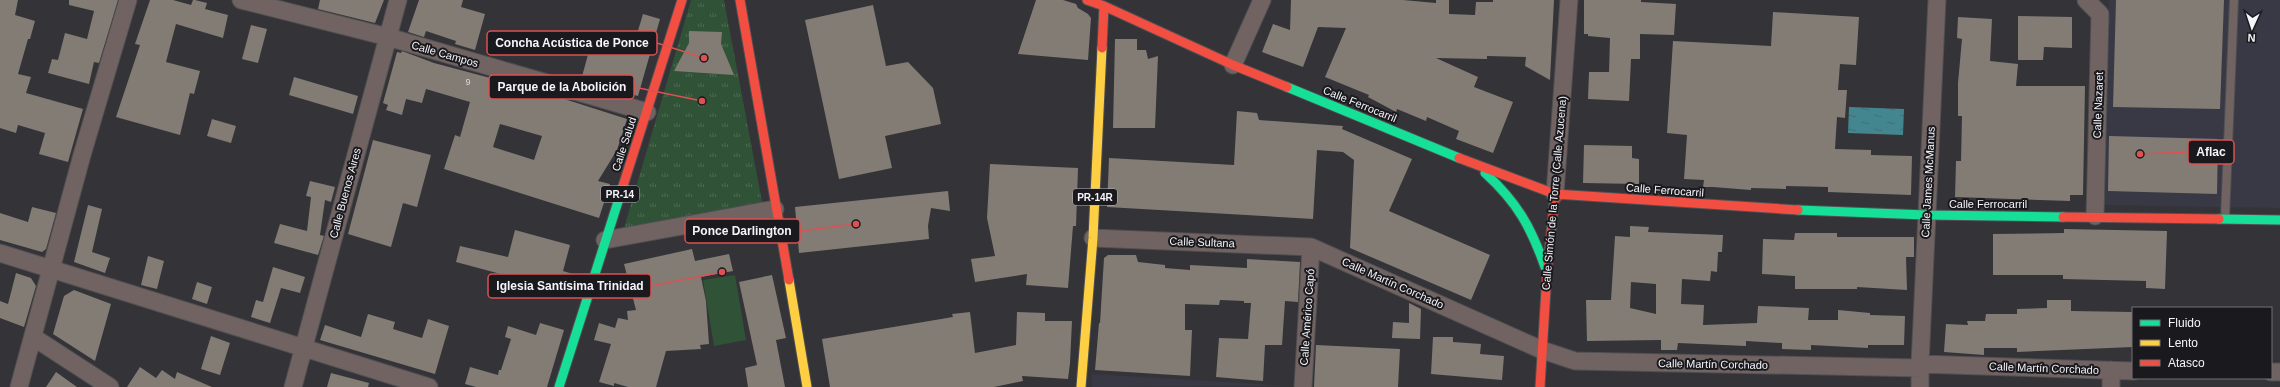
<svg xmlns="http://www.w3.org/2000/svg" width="2280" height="387" viewBox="0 0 2280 387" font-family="Arial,sans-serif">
	<defs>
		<pattern id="park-tufts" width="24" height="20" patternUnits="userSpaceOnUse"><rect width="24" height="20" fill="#305236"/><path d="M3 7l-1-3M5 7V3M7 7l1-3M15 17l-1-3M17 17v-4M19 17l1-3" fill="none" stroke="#4f6c54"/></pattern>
		<pattern id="water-ripples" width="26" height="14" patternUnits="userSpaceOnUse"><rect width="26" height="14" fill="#44868f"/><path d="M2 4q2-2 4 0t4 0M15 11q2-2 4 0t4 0" fill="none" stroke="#466b70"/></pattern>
	</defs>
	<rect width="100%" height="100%" fill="#333338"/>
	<path fill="#393946" d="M2109,0H2280V208L2103,205Z
		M1092,374L1291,386L1092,387Z"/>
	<path fill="#305236" d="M735,275L746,340L714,346L703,280Z"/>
	<path fill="url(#park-tufts)" d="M691,0H724L762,202L624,228Z"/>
	<path fill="url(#water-ripples)" d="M1849,107L1904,109L1903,135L1848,133Z"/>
	<path fill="#837c75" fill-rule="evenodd" d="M0,0H18L15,15L35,21L30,39H28L18,74L31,77L26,93L83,109L68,162L39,154L45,133L18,125L16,133L0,128Z
		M69,0H118L99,63L94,62L89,84L48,73L52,59L58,60L65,33L87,39L94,11L69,5Z
		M150,0H173L191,5L193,0H195L207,3L205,9L228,15L223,38L176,24L166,62L200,71L194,94L190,93L180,135L116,117L140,45L135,44Z
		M320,0H384L375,23L318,9Z
		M419,0H463L461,7L485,14L475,50L455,44L456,41L426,31L424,37L408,32Z
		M1036,0H1063L1076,4L1078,8L1088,14L1091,18L1088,60L1018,54Z
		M1291,0H1403L1436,3V0H1449V14L1475,15L1476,2H1493V0H1554L1550,80L1525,66L1526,57L1487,56V59L1436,58L1478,77L1474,87L1513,102L1493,153L1456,139L1459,131L1427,117L1426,121L1397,109L1396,112L1368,97L1369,95L1325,77L1346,28L1318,27L1303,67L1262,52L1273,24L1290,30Z
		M1584,0H1641V2L1676,4L1674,35L1640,34V59H1631L1629,101L1588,99L1589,72H1609L1610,38L1588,36V34H1584Z
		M2116,0H2224L2220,109L2113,107Z
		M873,5L886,66L908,62L933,88L941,124L885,136L892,168L839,179L805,20Z
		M1773,12L1859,17L1856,65L1840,64L1838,90H1847L1845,118L1837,117L1835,149L1871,150V155L1912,156L1911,195L1828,192V187L1786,186V189L1751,188V190L1713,187H1703L1704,180L1684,179L1687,135L1667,133L1673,41L1771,46Z
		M643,14L660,19L638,96L581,80L594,33L634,44Z
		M2018,16L2072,17V48L2044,47L2043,60H2018Z
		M1958,17L1992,19L1990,61L2018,64L2016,86H2085L2083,195H2070V201L1955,197L1956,161H1961L1962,116H1958V83L1962,39L1957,38Z
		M251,25L267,29L258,63L242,59Z
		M689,31L722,32L721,44L734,75L674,71L689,43Z
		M1115,39H1137V50H1146L1148,59L1158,56L1155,128H1113Z
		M402,51L434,63L494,79L493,83L555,96L627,119L617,150L598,181L610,184L599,218L444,169L455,135L460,137L470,102L426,89L422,103L406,99L402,115L386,110L388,105L383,103L397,52L401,53ZM500,124L542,136L534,160L493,147Z
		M294,77L358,96L353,114L289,95Z
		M1237,111L1257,113L1259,120L1343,126L1342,129L1412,159L1389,211L1490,255L1471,300L1350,248L1354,160L1343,152L1317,150L1313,219L1107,207L1109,158L1234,165Z
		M212,119L236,126L231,143L207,136Z
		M2109,136L2218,139L2217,194L2108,191Z
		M373,140L431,155L417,207L403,203L391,247L348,234Z
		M1584,145L1632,146V158L1639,159V184L1583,183Z
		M990,164L1078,168L1076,226H1073L1068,288L1026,285L1027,274L975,282L971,259L995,256L987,218Z
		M310,181L335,187L331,202L325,200L320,235L324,236L318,255L274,243L280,224L307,231L311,197L306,196Z
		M948,191L950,211L931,208L928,226L929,239L799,253L795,207Z
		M88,205L102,209L92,252L110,258L105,273L74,262Z
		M32,207L56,213L46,249L42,252L0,240V213L28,222Z
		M1630,226L1649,227L1648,232L1723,235L1722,252H1718L1717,272L1711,271L1710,281L1682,279L1681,304L1704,305L1703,325L1757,323L1758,306L1809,308L1808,320H1838V310L1870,313V315L1905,316L1904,345H1868V348L1811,345V350L1782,349V343L1746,341V346L1678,343L1677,350H1661V340L1587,341L1586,300H1611L1615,236L1630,237ZM1631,282L1656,284V314L1630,308Z
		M2064,229L2167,231L2165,289L2146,288V281L2063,279V275H1993V234L2064,233Z
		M515,230L570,245L563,271L573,274L568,292L456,262L460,246L508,257Z
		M1795,233H1837V237H1914V257H1906L1907,290L1857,287V289H1795V276L1762,274L1763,239L1794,240Z
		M692,249L695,261L729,254L733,271L701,277L706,301L709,344L700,345L701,349L666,351L656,387H628L614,383V386L599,382L611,344L594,340L599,323L615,328L618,318L628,320L627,311L636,310L624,264Z
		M1108,255H1136L1138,262L1165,265V268L1190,270V265L1247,268V259L1300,262L1298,302L1285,301L1282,345H1265L1263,381L1216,377L1219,338L1248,339L1251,303H1244V301L1220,300L1219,305L1185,304V330H1192L1190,376L1095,370L1099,323H1100L1104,258Z
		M148,256L164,261L157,289L141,285Z
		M273,267L305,277L300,293L281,288L270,323L251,317L256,300L263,302Z
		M16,273L31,278L36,286L24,327L0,318V301L8,304Z
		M772,275L786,338L776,340L785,387H748L745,368L757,365L739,282Z
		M197,282L212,287L207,304L192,299Z
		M74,290L111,304L95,361L53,334L64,296Z
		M2047,300H2071V311L2133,312V347L2017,352V348H1984V355L1944,352L1946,324L1968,325L1967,321H1985L1986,314H2017V309L2047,308Z
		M1409,303L1421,309L1420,339L1392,338L1393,322L1409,323Z
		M970,312L975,353L1016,345L1017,312L1045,313V321H1072L1070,363L1068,379L1022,376L1023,381L994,387H830L822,339L953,317L952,314Z
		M368,314L395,322L393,329L422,338L428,319L449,326L435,374L320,340L325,325L361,337Z
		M540,323L564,330L547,387H476L465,384L470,367L498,375L499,370H501L511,339L505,337L508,326L536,335Z
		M211,336L230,343L220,375L201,369Z
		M1433,337H1453V342L1481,344L1480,354L1504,356L1502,380L1431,374Z
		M1316,345L1400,349L1398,387H1314Z
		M140,367L156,378L162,370L175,379L177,372L212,387H127Z
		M56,372L77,387H46Z
		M331,373L369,383L368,387H327Z"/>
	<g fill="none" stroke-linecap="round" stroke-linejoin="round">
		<g stroke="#4f4f52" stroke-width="10">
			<path id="lane" d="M2225,218L2234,0"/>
		</g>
		<g stroke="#4f4f52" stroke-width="19">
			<path id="street" d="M241,0L388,37L647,112
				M2086,0L2100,14L2095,216
				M1233,65L1262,0
				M1555,194L1569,0
				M1093,238L1311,247L1542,350L1575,361L1920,368V364L2133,371
				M605,240L775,209
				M0,253L429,387
				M33,337L110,387
				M1920,364L1937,0
				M2271,372H2280
				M19,387L82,155L128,0
				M293,387L398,0
				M1303,387L1311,247
				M1920,387V368
				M2111,387V370"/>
		</g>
		<g stroke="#4f4f52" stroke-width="11">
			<path id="fast" d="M1287,87L1459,158
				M1485,173C1517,202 1531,227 1545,267
				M1798,210L1926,215L2063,217
				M2219,219L2280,220
				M559,387L623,186"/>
		</g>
		<g stroke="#4f4f52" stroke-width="11">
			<path id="slow" d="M789,280L807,387
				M1081,387L1093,238L1102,48"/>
		</g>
		<g stroke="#4f4f52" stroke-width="11">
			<path id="jam" d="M740,0L789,280
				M1087,0L1104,6L1102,48
				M1104,6L1233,65L1287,87
				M1459,158L1555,194L1798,210
				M623,186L682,0
				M2063,217L2219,219
				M1540,387L1547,273L1555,194"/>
		</g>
		<use href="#lane" stroke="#706361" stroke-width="8"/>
		<use href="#street" stroke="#706361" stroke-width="17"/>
		<use href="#fast" stroke="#16e098" stroke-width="9"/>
		<use href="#slow" stroke="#ffcf43" stroke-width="9"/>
		<use href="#jam" stroke="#f24e42" stroke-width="9"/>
	</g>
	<g text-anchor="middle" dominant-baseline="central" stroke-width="4" stroke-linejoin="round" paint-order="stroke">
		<g font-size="9" fill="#d8d6d9">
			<text x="468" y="82">9</text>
		</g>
		<g fill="#1a1a1e" stroke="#b3b3b8" stroke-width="1">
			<rect x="601" y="186" width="38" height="16" rx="3"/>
			<rect x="1073" y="189" width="44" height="16" rx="3"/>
		</g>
		<g font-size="10" font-weight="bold" fill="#f4f4fa">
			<text x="620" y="194">PR-14</text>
			<text x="1095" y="197">PR-14R</text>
		</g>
		<g font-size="11" fill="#f4f4fa" stroke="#1a1a1e">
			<text transform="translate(445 54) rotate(16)">Calle Campos</text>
			<text transform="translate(1360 104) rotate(22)">Calle Ferrocarril</text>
			<text transform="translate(2098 105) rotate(-88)">Calle Nazaret</text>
			<text transform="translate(624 144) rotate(-72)">Calle Salud</text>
			<text transform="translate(1928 182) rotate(-87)">Calle James McManus</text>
			<text transform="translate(1665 190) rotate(4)">Calle Ferrocarril</text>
			<text transform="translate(345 193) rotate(-75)">Calle Buenos Aires</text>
			<text transform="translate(1554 193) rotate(-85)">Calle Simón de la Torre (Calle Azucena)</text>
			<text x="1988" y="204">Calle Ferrocarril</text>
			<text transform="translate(1202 242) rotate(2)">Calle Sultana</text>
			<text transform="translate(1393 283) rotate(24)">Calle Martín Corchado</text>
			<text transform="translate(1307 317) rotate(-86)">Calle Américo Capó</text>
			<text transform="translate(1713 364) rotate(1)">Calle Martín Corchado</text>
			<text transform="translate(2044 368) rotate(2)">Calle Martín Corchado</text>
		</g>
	</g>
	<path fill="none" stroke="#dc5152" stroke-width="1.5" d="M704 58L657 43M702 101L634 87M2140 154L2188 152M856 224L800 231M722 272L651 286"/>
	<g fill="#dc5152" stroke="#1a1a1e" stroke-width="1.5">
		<circle cx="704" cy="58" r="4"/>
		<circle cx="702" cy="101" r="4"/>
		<circle cx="2140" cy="154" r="4"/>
		<circle cx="856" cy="224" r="4"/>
		<circle cx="722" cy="272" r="4"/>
	</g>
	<g fill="#1a1a1e" stroke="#dc5152" stroke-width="1.5">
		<rect x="487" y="31" width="170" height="24" rx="4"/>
		<rect x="489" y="75" width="145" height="24" rx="4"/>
		<rect x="2188" y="140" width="46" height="24" rx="4"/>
		<rect x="685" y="219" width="115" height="24" rx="4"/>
		<rect x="488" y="274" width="163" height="24" rx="4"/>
	</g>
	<g font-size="12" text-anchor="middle" font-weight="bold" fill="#f4f4fa">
		<text x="572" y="47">Concha Acústica de Ponce</text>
		<text x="562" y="91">Parque de la Abolición</text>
		<text x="2211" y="156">Aflac</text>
		<text x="742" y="235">Ponce Darlington</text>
		<text x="570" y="290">Iglesia Santísima Trinidad</text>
	</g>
	<rect x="2132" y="307" width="140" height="72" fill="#1a1a1e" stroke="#717176"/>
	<rect x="2140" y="320" width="20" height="6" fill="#16e098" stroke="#717176"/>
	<text x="2168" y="327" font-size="12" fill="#f4f4fa">Fluido</text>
	<rect x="2140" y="340" width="20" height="6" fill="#ffcf43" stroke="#717176"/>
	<text x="2168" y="347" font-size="12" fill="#f4f4fa">Lento</text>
	<rect x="2140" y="360" width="20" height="6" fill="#f24e42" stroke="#717176"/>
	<text x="2168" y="367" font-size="12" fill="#f4f4fa">Atasco</text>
	<g transform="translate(2252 28) rotate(183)" stroke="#1a1a1e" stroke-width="3" paint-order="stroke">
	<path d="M0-3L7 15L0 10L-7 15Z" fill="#f4f4fa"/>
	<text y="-6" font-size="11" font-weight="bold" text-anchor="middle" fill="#f4f4fa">N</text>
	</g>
</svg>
